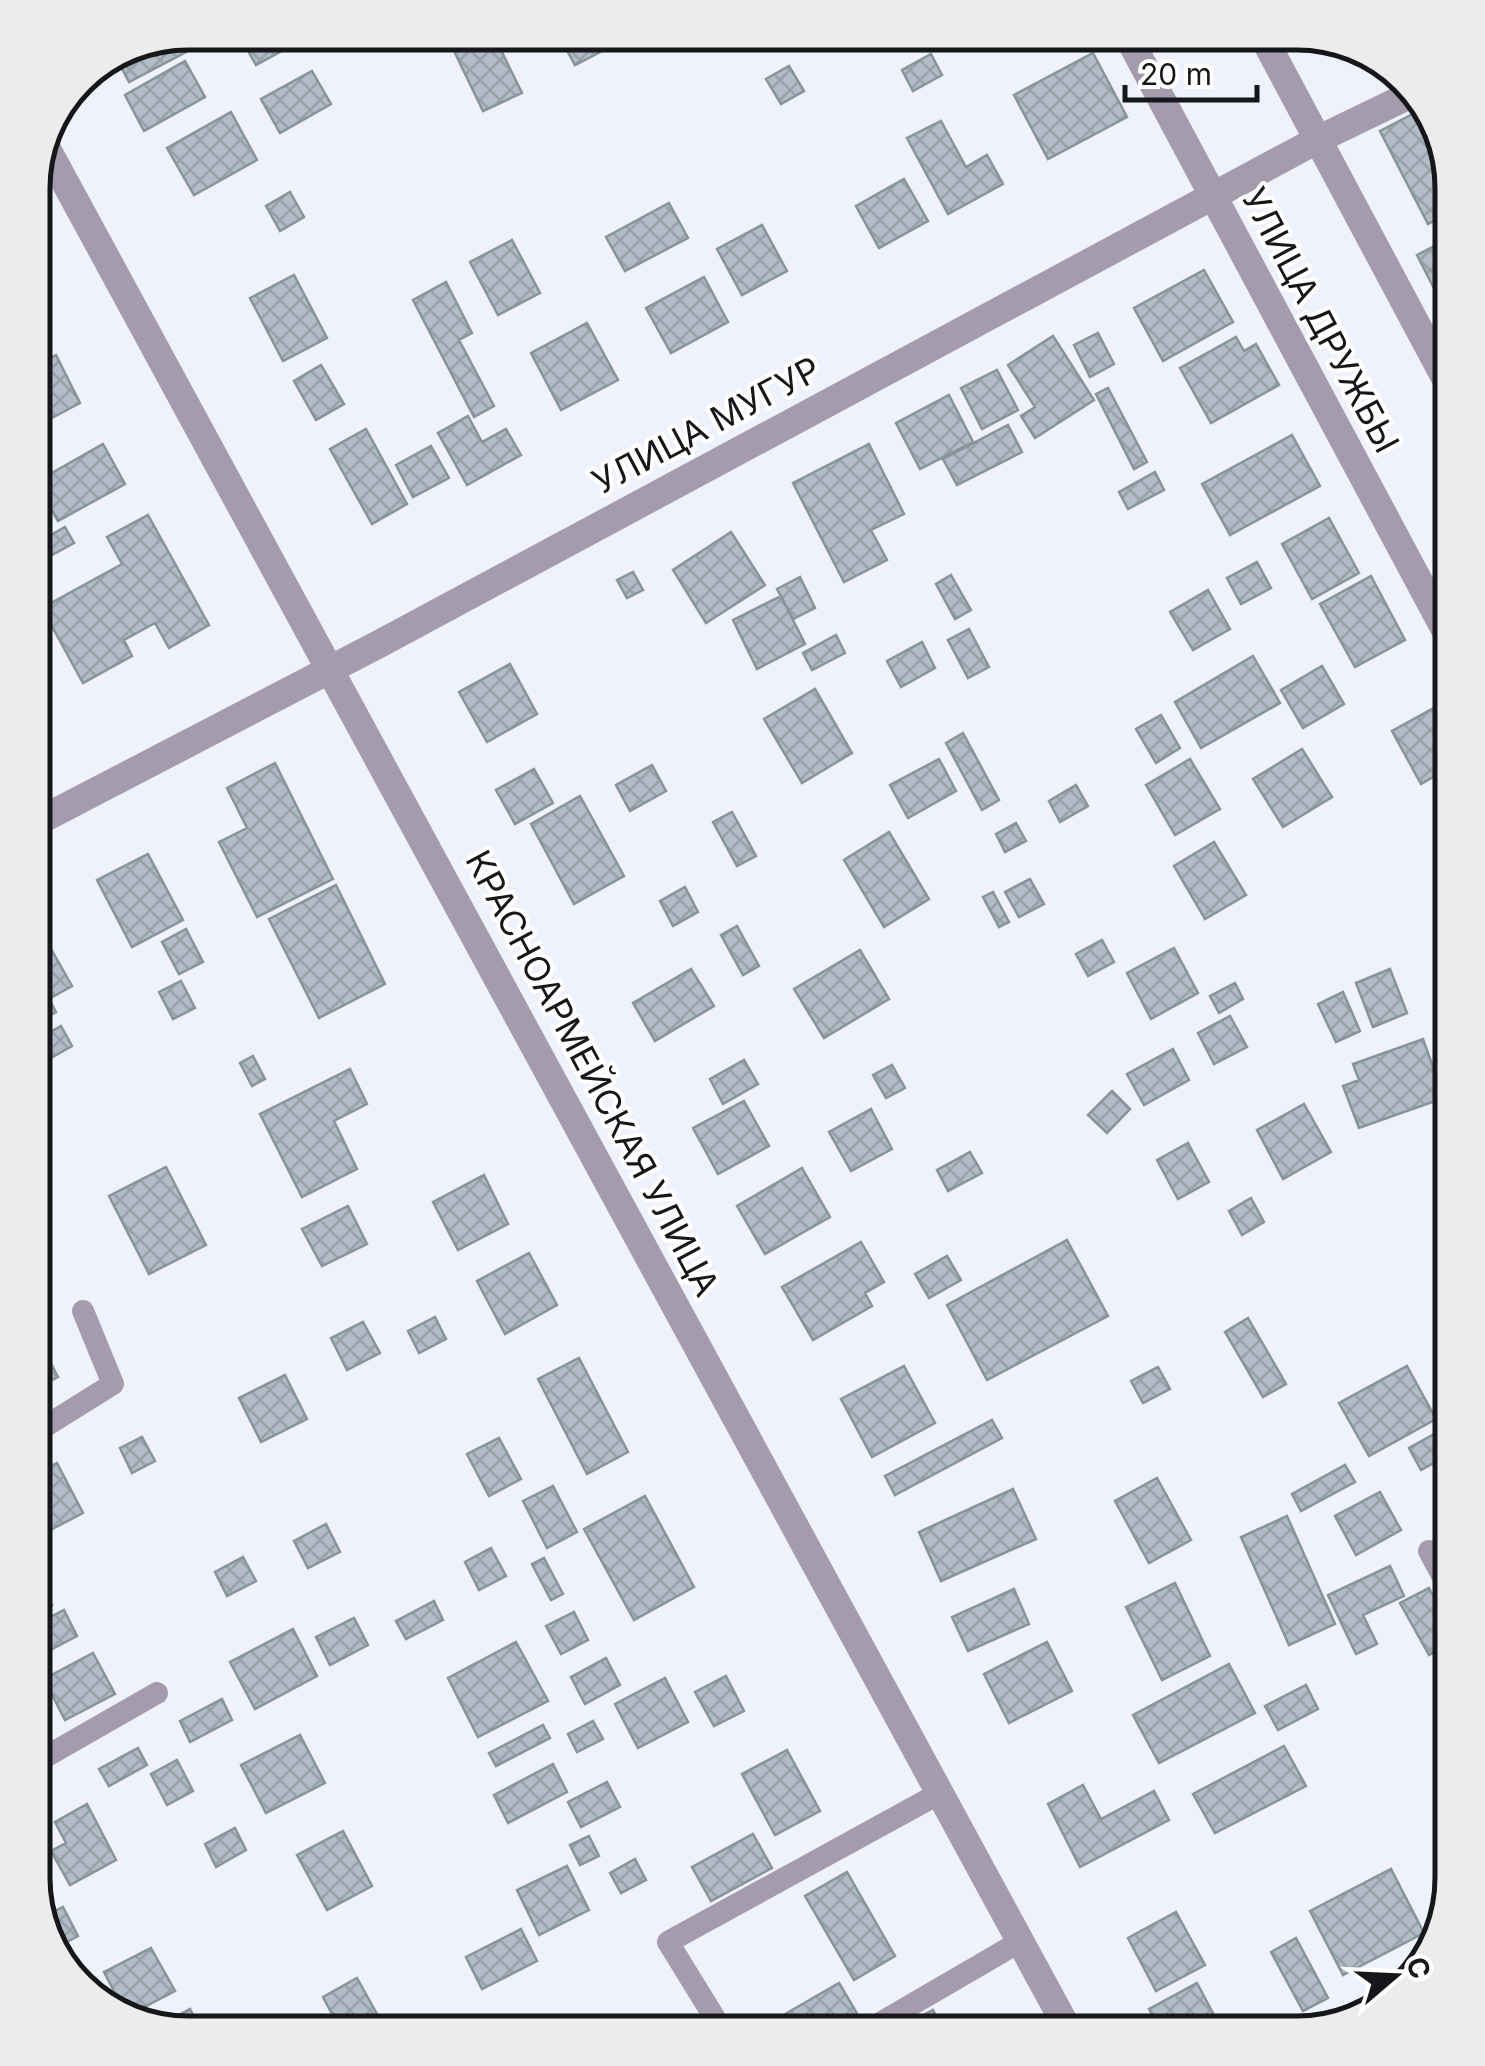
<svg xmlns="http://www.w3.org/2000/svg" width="1485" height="2066" viewBox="0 0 1485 2066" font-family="Inter,sans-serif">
	<defs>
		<pattern id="building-cross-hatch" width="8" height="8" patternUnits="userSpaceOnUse" patternTransform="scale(2.5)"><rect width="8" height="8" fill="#b1bcc6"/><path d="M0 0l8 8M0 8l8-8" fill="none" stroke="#98a1aa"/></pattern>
	</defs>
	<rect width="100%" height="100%" fill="#eff2fd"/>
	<path fill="url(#building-cross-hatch)" stroke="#88939c" stroke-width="2.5" d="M238,33H312L313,34L256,65Z
		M584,33H600L608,48L575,65L563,43Z
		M493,34L522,93L483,111L455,53Z
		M182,35L190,50L129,82L117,59Z
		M1093,53L1127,117L1048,159L1014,95Z
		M931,54L942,75L913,91L902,70Z
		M185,61L205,97L144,131L125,95Z
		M789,66L804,91L781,104L766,79Z
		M312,71L331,104L280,133L261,99Z
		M1428,106L1452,188V211L1428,224L1380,131Z
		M231,112L257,160L194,195L167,148Z
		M941,121L966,167L987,155L1003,184L948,214L907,138Z
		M904,179L928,221L879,248L856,206Z
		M290,192L304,217L280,231L266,206Z
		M669,203L688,238L625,271L606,237Z
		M762,225L787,271L742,295L717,249Z
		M1448,239L1452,248V324L1417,255Z
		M512,240L540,293L498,315L470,262Z
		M1204,270L1233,322L1163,361L1134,308Z
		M294,275L327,338L283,361L250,298Z
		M704,277L728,322L671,353L646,308Z
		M446,282L472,333L459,340L494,406L474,417L413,300Z
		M33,323L44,341L33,347Z
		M587,323L618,380L561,410L531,353Z
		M1098,333L1114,364L1090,377L1074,345Z
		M1053,336L1094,400L1035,438L1021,416L1035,407L1008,365Z
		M1236,337L1244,351L1256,344L1279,385L1211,423L1180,368Z
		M56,355L80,403L33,428V368Z
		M321,365L344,404L316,420L294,381Z
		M997,370L1018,410L982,429L961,388Z
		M1108,388L1147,462L1134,469L1096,394Z
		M949,395L973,442L920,469L896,423Z
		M468,416L482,442L506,429L521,455L467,485L438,433Z
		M1008,425L1022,452L957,485L943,459Z
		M366,429L407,504L372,524L330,449Z
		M1292,435L1320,486L1230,535L1202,484Z
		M103,444L125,484L58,521L36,482Z
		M869,444L904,514L871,530L887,560L844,582L793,483Z
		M431,446L449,478L413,497L396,465Z
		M1155,472L1164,490L1128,509L1119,492Z
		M148,515L209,625L169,648L155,623L124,640L132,656L83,683L42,608L122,564L107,537Z
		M1329,518L1359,573L1312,599L1282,544Z
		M65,527L74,543L43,560L35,544Z
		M731,532L765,585L706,623L673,570Z
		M1257,562L1271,588L1241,604L1227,578Z
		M633,572L643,590L627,598L617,580Z
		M951,575L971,610L955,619L936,584Z
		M1371,576L1405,640L1355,667L1320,604Z
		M800,577L815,608L793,619L777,589Z
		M1208,590L1230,629L1193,650L1170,612Z
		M781,596L805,644L757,669L733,620Z
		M969,629L989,667L968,678L948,640Z
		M836,635L845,653L812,670L803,653Z
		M922,642L935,668L901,687L887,661Z
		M1253,656L1280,703L1201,748L1175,702Z
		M510,664L537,714L487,742L459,692Z
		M1322,666L1344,704L1303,728L1281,690Z
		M815,689L852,753L802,783L764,719Z
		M1441,704L1452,724V766L1421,784L1392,731Z
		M1161,715L1180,748L1156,763L1136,729Z
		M963,733L999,800L982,810L946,743Z
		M1302,749L1332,797L1283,827L1253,779Z
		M939,759L956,791L908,818L890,785Z
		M1190,759L1220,809L1175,835L1146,785Z
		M275,763L333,879L257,917L219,842L247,828L227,788Z
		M652,765L666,791L630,811L616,785Z
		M534,769L553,803L515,824L496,790Z
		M1076,785L1088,806L1060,822L1049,801Z
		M580,796L624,876L574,904L531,824Z
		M732,812L756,856L737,866L713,822Z
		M1016,823L1026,841L1005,852L996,834Z
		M889,832L929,899L884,927L844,860Z
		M1214,842L1246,895L1205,919L1174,866Z
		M148,854L183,920L132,947L97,880Z
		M1030,879L1044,904L1019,917L1005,892Z
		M336,885L385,984L319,1018L269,919Z
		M685,887L698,912L673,926L660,901Z
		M993,892L1009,922L999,927L983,897Z
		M737,926L759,966L743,975L721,935Z
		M186,929L203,962L179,974L162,942Z
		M46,940L72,986L49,999L56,1012L33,1025V948Z
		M1102,940L1114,962L1088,976L1076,954Z
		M1174,948L1198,993L1151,1019L1127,973Z
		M860,950L889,999L824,1038L794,989Z
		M691,969L714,1006L655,1041L633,1003Z
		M1390,969L1407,1013L1373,1027L1356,983Z
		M181,981L195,1008L173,1019L159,992Z
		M1235,983L1243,999L1219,1013L1210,996Z
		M1343,992L1360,1031L1336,1042L1318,1004Z
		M1230,1016L1247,1047L1214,1064L1198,1033Z
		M61,1026L72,1046L33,1068V1042Z
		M1423,1039L1444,1098L1359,1128L1343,1086L1359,1080L1353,1064Z
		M1173,1049L1189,1080L1144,1105L1127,1074Z
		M253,1056L265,1079L252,1086L240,1063Z
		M744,1060L758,1084L723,1104L710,1079Z
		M892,1065L905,1088L886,1098L873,1075Z
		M350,1069L367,1104L334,1121L357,1169L302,1197L260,1114Z
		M1112,1091L1130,1109L1107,1133L1088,1115Z
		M744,1101L769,1146L718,1174L693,1128Z
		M1304,1104L1331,1152L1283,1179L1257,1130Z
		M871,1109L892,1149L851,1171L829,1132Z
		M1188,1143L1209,1182L1178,1199L1157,1160Z
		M970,1152L982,1173L948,1191L937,1170Z
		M166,1167L206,1245L149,1274L109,1196Z
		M802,1168L830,1217L765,1254L737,1206Z
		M484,1175L508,1224L458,1250L433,1202Z
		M1251,1198L1264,1222L1242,1235L1229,1211Z
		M348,1206L367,1244L322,1266L302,1229Z
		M1067,1240L1108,1316L987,1380L947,1305Z
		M861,1242L884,1282L865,1293L872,1306L813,1340L782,1287Z
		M529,1253L557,1305L505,1334L477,1281Z
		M947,1256L961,1280L929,1298L915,1274Z
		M435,1317L446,1339L419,1353L408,1331Z
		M1248,1318L1286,1384L1263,1397L1225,1332Z
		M363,1322L380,1353L347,1370L331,1338Z
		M33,1330L58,1377L33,1390Z
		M579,1358L628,1452L587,1474L538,1379Z
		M904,1366L935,1423L872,1457L841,1399Z
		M1407,1366L1436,1419L1369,1456L1339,1403Z
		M1158,1367L1170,1389L1143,1403L1131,1381Z
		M285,1375L307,1419L261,1442L239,1398Z
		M992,1420L1002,1438L895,1495L885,1476Z
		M1445,1428L1452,1442V1453L1421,1470L1409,1448Z
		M142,1437L155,1461L132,1473L120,1448Z
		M499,1438L521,1479L489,1496L467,1454Z
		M57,1463L83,1513L35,1538L33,1476Z
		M1345,1465L1355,1482L1301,1511L1292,1494Z
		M1157,1478L1191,1540L1149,1563L1115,1501Z
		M553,1486L577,1532L547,1548L523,1501Z
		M1013,1489L1036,1539L941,1581L919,1532Z
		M1380,1492L1401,1530L1356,1555L1335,1516Z
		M645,1496L694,1587L634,1620L584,1529Z
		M1287,1516L1335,1624L1289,1645L1241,1537Z
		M326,1524L340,1552L308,1568L294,1541Z
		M491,1548L506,1576L479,1590L465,1562Z
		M243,1557L256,1581L227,1596L215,1572Z
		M544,1558L563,1594L551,1600L532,1564Z
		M1390,1566L1404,1596L1363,1615L1377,1644L1356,1654L1328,1595Z
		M1175,1583L1210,1656L1162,1680L1126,1607Z
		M41,1586L52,1605L33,1615V1591Z
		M1429,1588L1452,1632V1642L1429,1655L1400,1603Z
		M1014,1589L1029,1624L968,1651L952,1617Z
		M434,1601L443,1620L406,1639L396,1621Z
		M64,1610L77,1636L35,1658L33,1626Z
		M574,1612L588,1640L561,1654L546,1626Z
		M354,1618L368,1645L330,1665L316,1637Z
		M293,1629L317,1676L255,1709L230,1662Z
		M516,1642L548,1701L478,1737L448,1678Z
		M1047,1642L1072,1691L1009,1723L984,1674Z
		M93,1653L115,1694L65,1720L44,1679Z
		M606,1658L620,1685L585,1704L571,1677Z
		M1229,1664L1255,1713L1159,1763L1133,1715Z
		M726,1676L744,1711L714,1726L695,1692Z
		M665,1678L688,1722L638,1748L615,1704Z
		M1306,1685L1318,1709L1278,1730L1265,1706Z
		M222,1699L232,1720L190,1742L180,1721Z
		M593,1721L603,1739L577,1752L568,1734Z
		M543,1725L550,1738L496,1766L489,1753Z
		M300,1735L325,1783L266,1813L241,1765Z
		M1284,1746L1306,1786L1215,1833L1193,1794Z
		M138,1748L147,1765L109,1786L99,1769Z
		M787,1750L820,1811L775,1835L742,1774Z
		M177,1760L193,1791L167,1805L151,1774Z
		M553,1764L567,1792L508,1823L494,1795Z
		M607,1782L620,1807L581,1827L568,1802Z
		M1083,1785L1101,1819L1154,1791L1169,1820L1080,1867L1048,1804Z
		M87,1804L116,1860L70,1885L51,1851L66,1843L55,1822Z
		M235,1828L246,1850L216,1867L205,1844Z
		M343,1831L372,1886L327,1910L297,1855Z
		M753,1834L772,1868L711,1901L692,1867Z
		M589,1836L599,1856L580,1865L570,1845Z
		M635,1859L646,1880L621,1893L610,1873Z
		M567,1866L589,1910L539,1935L517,1890Z
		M1391,1869L1424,1933L1343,1975L1310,1911Z
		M847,1872L895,1956L854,1980L805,1896Z
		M63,1907L78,1936L52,1950L43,1917Z
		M1176,1912L1205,1965L1156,1991L1128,1938Z
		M521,1929L537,1961L482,1989L466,1957Z
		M1296,1938L1328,1998L1303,2011L1271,1952Z
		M151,1948L175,1991L127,2016L104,1972Z
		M357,1978L382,2023L363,2033H342L323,1997Z
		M839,1983L858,2015L827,2033H764L761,2028Z
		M1197,1983L1214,2015L1179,2033H1162L1149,2009Z
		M1394,1985L1397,1991L1375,2012L1332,2024L1329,2018Z
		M190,2009L203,2033H179L157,2027Z
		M933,2010L945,2033H888Z
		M148,2014L154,2026L136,2020Z
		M540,2021L546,2033H516Z
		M1267,2024L1272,2033H1249Z"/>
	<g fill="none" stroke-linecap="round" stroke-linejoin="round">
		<path stroke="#a49bad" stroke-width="22" d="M33,1434L113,1384L83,1311
			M1429,1551L1452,1594
			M33,1764L157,1693
			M724,2033L668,1942L940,1793
			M863,2033L1021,1941"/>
		<path stroke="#a49bad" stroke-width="28" d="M1126,33L1452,643
			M1261,33L1452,391
			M47,149L1070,2033
			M33,824L381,643L1319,139L1414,93"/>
	</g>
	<g text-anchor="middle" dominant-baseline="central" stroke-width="8" stroke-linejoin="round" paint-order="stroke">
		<g font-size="35" fill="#16171b" stroke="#fff">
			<text transform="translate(1321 320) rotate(62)">УЛИЦА ДРУЖБЫ</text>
			<text transform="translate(706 425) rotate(-28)">УЛИЦА МУГУР</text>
			<text transform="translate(593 1073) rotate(62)">КРАСНОАРМЕЙСКАЯ УЛИЦА</text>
		</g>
	</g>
	<path d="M0 0H1485V2066H0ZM188 50H1297A138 138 0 0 1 1435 188V1878A138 138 0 0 1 1297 2016H188A138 138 0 0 1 50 1878V188A138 138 0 0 1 188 50Z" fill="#ececed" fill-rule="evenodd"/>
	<path fill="none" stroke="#16171b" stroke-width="5" d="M188 50H1297A138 138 0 0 1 1435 188V1878A138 138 0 0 1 1297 2016H188A138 138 0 0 1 50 1878V188A138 138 0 0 1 188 50Z"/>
	<g transform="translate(1395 1976) rotate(71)" stroke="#ffffff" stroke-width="8" paint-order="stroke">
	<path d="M0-8L18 38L0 25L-18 38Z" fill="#16171b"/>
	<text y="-15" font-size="28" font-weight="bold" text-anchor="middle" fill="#16171b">С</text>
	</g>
	<path d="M1125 85v15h132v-15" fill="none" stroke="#16171b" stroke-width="5"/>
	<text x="1140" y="85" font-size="30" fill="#16171b" stroke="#ffffff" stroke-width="8" paint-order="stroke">20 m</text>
</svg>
